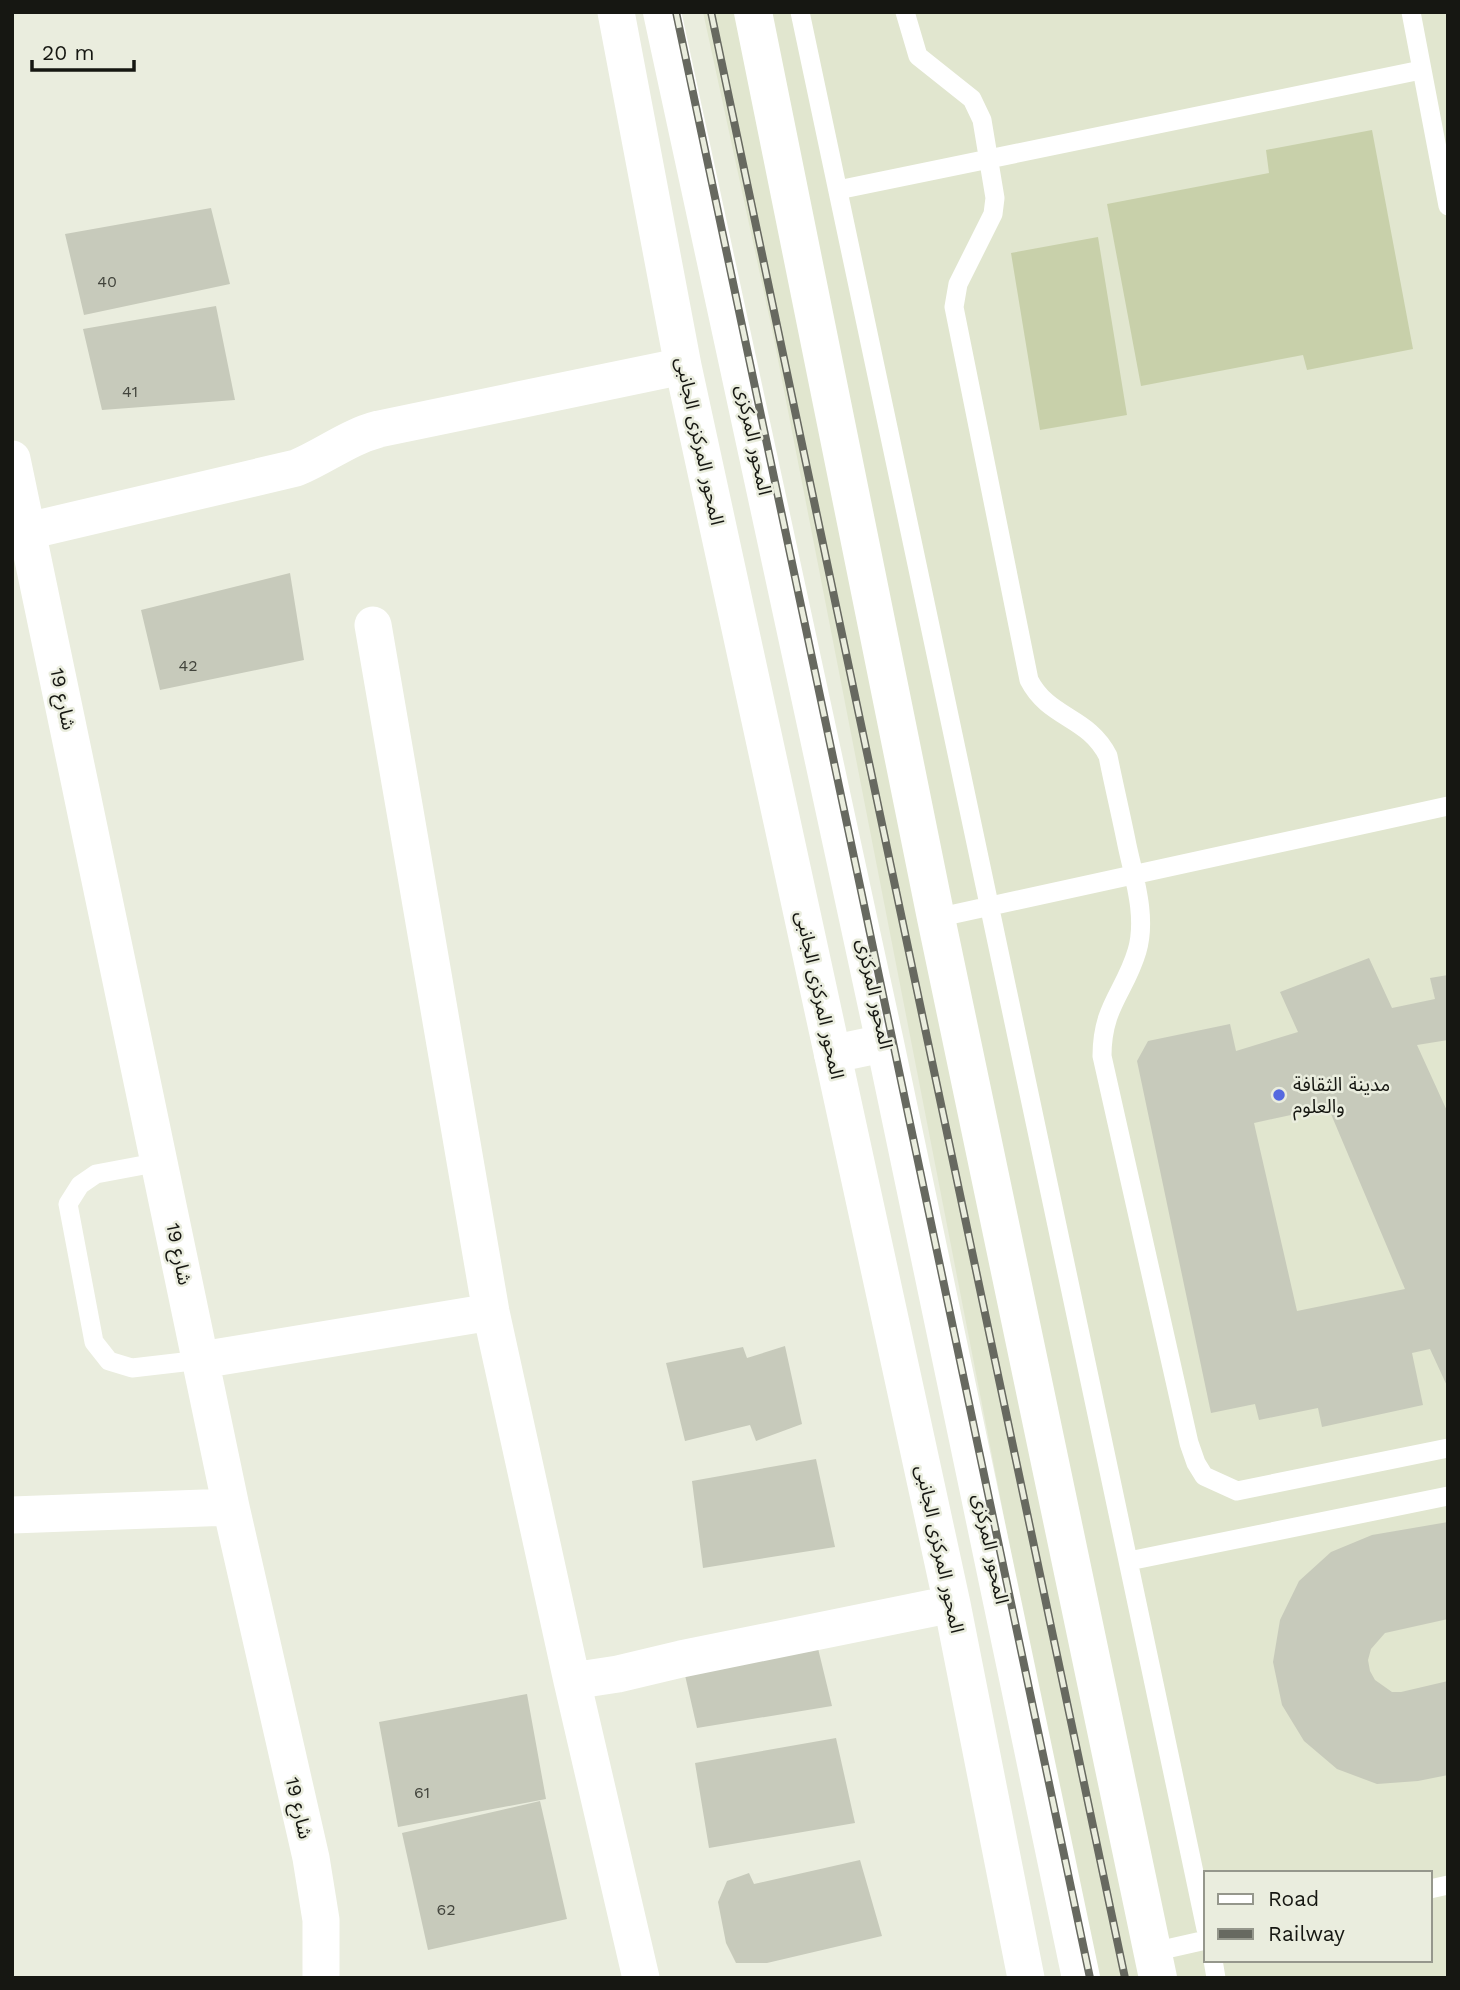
<svg xmlns="http://www.w3.org/2000/svg" width="1460" height="1990" viewBox="0 0 1460 1990" font-family="'Work Sans','Noto Sans Arabic',sans-serif">
	<rect width="100%" height="100%" fill="#eaedde"/>
	<path fill="#e1e6cf" fill-rule="evenodd" d="M703,12H1448V1978H1094L773,334ZM1206,1873H1430V1960H1206Z"/>
	<path fill="#c8d0aa" d="M1372,130L1413,349L1307,370L1303,355L1141,386L1107,204L1269,173L1266,150Z
		M1098,237L1127,415L1040,430L1011,253Z"/>
	<path fill="#c7cabb" fill-rule="evenodd" d="M211,208L230,284L84,315L65,234Z
		M216,306L235,400L102,410L83,329Z
		M290,573L304,660L160,690L141,610Z
		M1369,958L1392,1008L1435,999L1430,978L1448,975V1040L1417,1045L1448,1113V1388L1430,1349L1412,1353L1423,1405L1322,1427L1318,1408L1259,1420L1255,1404L1211,1413L1137,1061L1148,1041L1230,1024L1236,1051L1298,1032L1280,992ZM1328,1107L1405,1289L1297,1311L1254,1123Z
		M785,1346L802,1424L756,1441L750,1425L685,1441L666,1363L743,1347L747,1358Z
		M816,1459L835,1547L703,1568L692,1481Z
		M1448,1522V1619L1385,1633L1371,1649L1368,1660L1370,1671L1375,1680L1392,1692H1401L1448,1681V1775L1418,1781L1377,1784L1337,1769L1304,1741L1282,1705L1273,1662L1280,1620L1299,1581L1331,1552L1372,1535Z
		M815,1636L832,1706L697,1728L682,1662Z
		M527,1694L546,1799L398,1827L379,1722Z
		M836,1738L855,1823L709,1848L695,1763Z
		M540,1801L567,1919L428,1950L402,1833Z
		M860,1860L882,1936L767,1963H736L726,1943L718,1902L727,1881L749,1873L754,1884Z"/>
	<g fill="none" stroke-linecap="round" stroke-linejoin="round">
		<path stroke="#fff" stroke-width="19" d="M800,12L1206,1929
			M905,12L918,56L972,99L982,120L995,198L993,214L958,284L954,307L1029,680C1049,719 1088,716 1108,756C1114,786 1121,815 1127,845C1134,878 1147,917 1137,951C1125,992 1102,1006 1102,1056L1189,1443L1196,1463L1204,1476L1237,1491L1448,1448
			M1411,12L1448,206
			M838,190L1421,70
			M936,918L1448,806
			M160,1162L96,1174L80,1185L68,1204L94,1342L109,1361L132,1368L201,1360
			M1129,1561L1448,1496
			M1430,1889L1448,1885
			M1153,1952L1206,1940
			M1213,1960L1216,1978"/>
		<path stroke="#fff" stroke-width="37" d="M616,12L683,366L952,1604L1026,1978
			M12,459L231,1507L311,1858L321,1920V1978
			M28,531L296,468C325,456 348,437 379,429L683,366
			M373,625L491,1312L572,1681L641,1978
			M201,1360L491,1312
			M12,1515L231,1507
			M572,1681L618,1674L681,1659L952,1604"/>
		<path stroke="#fff" stroke-width="38" d="M662,12L885,1043L1081,1978
			M753,12L936,918L1158,1978
			M833,1054L885,1043"/>
		<g stroke="#676960" stroke-width="8">
			<path id="rail" d="M676,12L1090,1978
				M711,12L1125,1978"/>
		</g>
		<use href="#rail" stroke="#eaedde" stroke-width="5" stroke-dasharray="16" stroke-linecap="butt"/>
	</g>
	<circle fill="#5569df" stroke="#eaedde" stroke-width="2.5" cx="1279" cy="1095" r="7"/>
	<g text-anchor="middle" dominant-baseline="central" stroke-width="5" stroke-linejoin="round" paint-order="stroke">
		<g font-size="16" fill="#42443c">
			<text x="107" y="281">40</text>
			<text x="130" y="391">41</text>
			<text x="188" y="665">42</text>
			<text x="422" y="1792">61</text>
			<text x="446" y="1909">62</text>
		</g>
		<g font-size="19" fill="#161712" stroke="#eaedde">
			<text transform="translate(754 440) rotate(78)">المحور المركزى</text>
			<text transform="translate(700 441) rotate(78)">المحور المركزى الجانبى</text>
			<text transform="translate(63 699) rotate(78)">شارع 19</text>
			<text transform="translate(875 994) rotate(78)">المحور المركزى</text>
			<text transform="translate(820 995) rotate(78)">المحور المركزى الجانبى</text>
			<text transform="translate(179 1254) rotate(78)">شارع 19</text>
			<text transform="translate(940 1549) rotate(78)">المحور المركزى الجانبى</text>
			<text transform="translate(991 1549) rotate(78)">المحور المركزى</text>
			<text transform="translate(299 1808) rotate(77)">شارع 19</text>
		</g>
		<g font-size="19" fill="#161712" stroke="#eaedde" text-anchor="start">
			<text x="1293" y="1084">مدينة الثقافة<tspan x="1293" dy="22">والعلوم</tspan></text>
		</g>
	</g>
	<rect width="1460" height="1990" fill="none" stroke="#161712" stroke-width="28"/>
	<rect x="1204" y="1871" width="228" height="91" fill="#eaedde" stroke="#95978c" stroke-width="2"/>
	<rect x="1218" y="1894" width="35" height="10" fill="#ffffff" stroke="#95978c" stroke-width="2"/>
	<text x="1268" y="1906" font-size="21" fill="#161712">Road</text>
	<rect x="1218" y="1929" width="35" height="10" fill="#676960" stroke="#95978c" stroke-width="2"/>
	<text x="1268" y="1941" font-size="21" fill="#161712">Railway</text>
	<path d="M32 60v10h102v-10" fill="none" stroke="#161712" stroke-width="3.5"/>
	<text x="42" y="60" font-size="21" fill="#161712" stroke="#eaedde" stroke-width="5" paint-order="stroke">20 m</text>
</svg>
